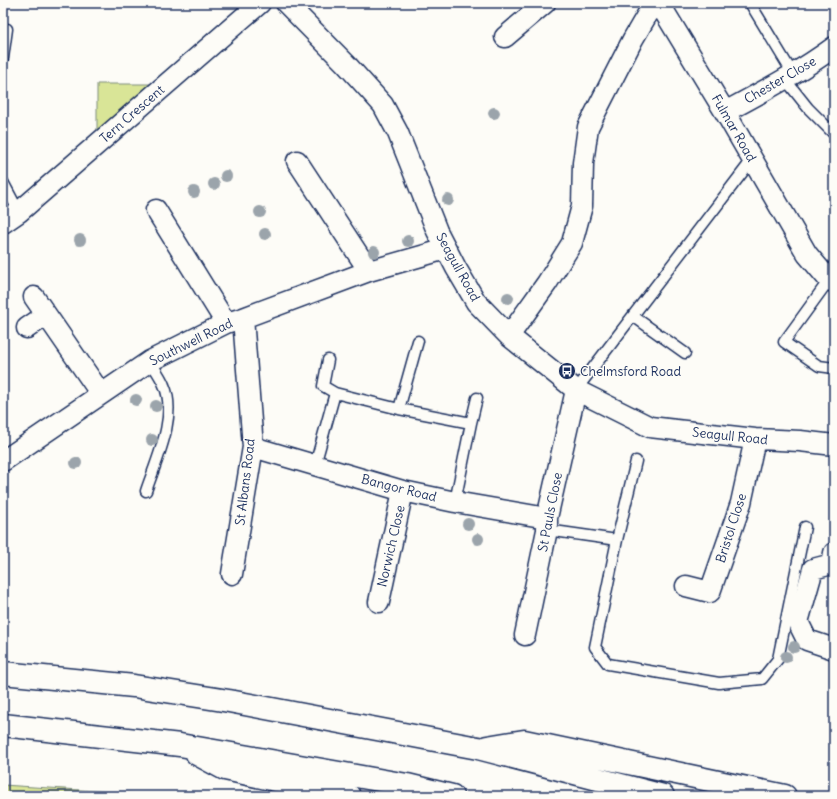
<svg xmlns="http://www.w3.org/2000/svg" width="837" height="799" viewBox="0 0 837 799" font-family="Delius,sans-serif">
	<rect width="100%" height="100%" fill="#fdfcf7"/>
	<filter id="ink" filterUnits="userSpaceOnUse"><feTurbulence type="fractalNoise" baseFrequency=".025" numOctaves="2"/><feDisplacementMap in="SourceGraphic" scale="8" xChannelSelector="R" yChannelSelector="G"/><feConvolveMatrix kernelMatrix="1 2 1 2 8 2 1 2 1" color-interpolation-filters="sRGB"/></filter>
	<g filter="url(#ink)">
		<path fill="#d9e597" stroke="#7a8a7a" d="M97,84H156L97,134Z
			M3,785L157,795L161,796H3Z"/>
		<g fill="none" stroke-linecap="round" stroke-linejoin="round">
			<g stroke="#1b2f5e" stroke-width="13">
				<path id="service" d="M750,3L793,74
					M3,58L7,29
					M785,79L808,108L834,134
					M3,182L19,212
					M829,280L784,342L819,366L834,368
					M633,316L685,353
					M328,360L323,386L335,393
					M576,390L752,160
					M399,409L418,341
					M471,423L477,398
					M636,461L617,540L595,647L608,664L719,683L762,679L778,659L805,527
					M315,465L335,393L399,409L471,423L455,502
					M146,491C156,461 178,416 164,385C161,377 155,369 150,361
					M547,530L617,540"/>
			</g>
			<g stroke="#1b2f5e" stroke-width="23">
				<path id="minor" d="M286,3L346,64L383,105L398,133L437,231L456,268L476,302L509,336L576,390L650,427L755,439L800,441L834,445
					M659,3L725,112L807,254L829,280L834,282
					M505,37L545,3
					M725,112C762,92 800,72 834,47
					M297,161L369,271
					M156,210L226,323
					M3,223L19,212L260,3
					M34,297L101,394
					M27,328L46,315
					M509,336L547,283L572,243L582,206L583,163L588,127L633,39L647,15L657,3
					M253,447L403,491L455,502L547,518
					M3,461L150,361L226,323L243,318L369,271L446,249
					M834,553L832,564L813,569L798,622L807,640L834,649
					M232,574L253,447L243,318
					M686,586L710,592L741,503L755,439
					M379,602L403,491
					M525,635L547,530V518L576,390"/>
			</g>
			<g stroke="#1b2f5e" stroke-width="25">
				<path id="motorway" d="M3,673L134,686L229,701L435,740L478,748L663,796
					M3,725L180,745L407,785L452,796
					M487,747L524,741L785,796
					M197,754L225,769L349,796"/>
			</g>
			<use href="#service" stroke="#fdfcf7" stroke-width="10"/>
			<use href="#minor" stroke="#fdfcf7" stroke-width="20"/>
			<use href="#motorway" stroke="#fdfcf7" stroke-width="22"/>
		</g>
		<g fill="#9ba4ab">
			<circle cx="494" cy="113" r="6"/>
			<circle cx="226" cy="176" r="6"/>
			<circle cx="214" cy="184" r="6"/>
			<circle cx="194" cy="192" r="6"/>
			<circle cx="448" cy="200" r="6"/>
			<circle cx="260" cy="212" r="6"/>
			<circle cx="265" cy="234" r="6"/>
			<circle cx="80" cy="240" r="6"/>
			<circle cx="408" cy="241" r="6"/>
			<circle cx="374" cy="252" r="6"/>
			<circle cx="508" cy="298" r="6"/>
			<circle cx="136" cy="400" r="6"/>
			<circle cx="156" cy="406" r="6"/>
			<circle cx="152" cy="440" r="6"/>
			<circle cx="76" cy="463" r="6"/>
			<circle cx="468" cy="524" r="6"/>
			<circle cx="478" cy="539" r="6"/>
			<circle cx="794" cy="647" r="6"/>
			<circle cx="786" cy="657" r="6"/>
		</g>
	</g>
	<defs>
		<g id="bus-disc" transform="scale(0.9)"><circle r="9.5" fill="#1b2f5e" stroke="#fdfcf7"/><path d="M-5-6H5V4H4V6H2V4H-2V6H-4V4H-5ZM-3.5-4V0h7V-4ZM-3.5 1.2v1.5H-2V1.2ZM2 1.2v1.5H3.5V1.2Z" fill="#fff"/></g>
	</defs>
	<g fill-rule="evenodd">
		<use href="#bus-disc" x="567" y="371"/>
	</g>
	<g text-anchor="middle" dominant-baseline="central" stroke-width="3" stroke-linejoin="round" paint-order="stroke">
		<g font-size="13" fill="#1b2f5e" stroke="#fdfcf7">
			<text transform="translate(780 80) rotate(-30)">Chester Close</text>
			<text transform="translate(132 114) rotate(-41)">Tern Crescent</text>
			<text transform="translate(734 128) rotate(60)">Fulmar Road</text>
			<text transform="translate(458 267) rotate(61)">Seagull Road</text>
			<text transform="translate(191 342) rotate(-26)">Southwell Road</text>
			<text transform="translate(730 436) rotate(6)">Seagull Road</text>
			<text transform="translate(245 482) rotate(-83)">St Albans Road</text>
			<text transform="translate(399 488) rotate(14)">Bangor Road</text>
			<text transform="translate(550 512) rotate(-79)">St Pauls Close</text>
			<text transform="translate(731 528) rotate(-72)">Bristol Close</text>
			<text transform="translate(391 546) rotate(-77)">Norwich Close</text>
		</g>
		<g font-size="13" fill="#1b2f5e" stroke="#fdfcf7" text-anchor="start">
			<text x="580" y="371">Chelmsford Road</text>
		</g>
	</g>
	<rect width="837" height="799" fill="none" stroke="#fdfcf7" stroke-width="16"/>
	<rect x="8" y="8" width="821" height="783" fill="none" stroke="#1b2f5e" stroke-width="1.5" filter="url(#ink)"/>
</svg>
